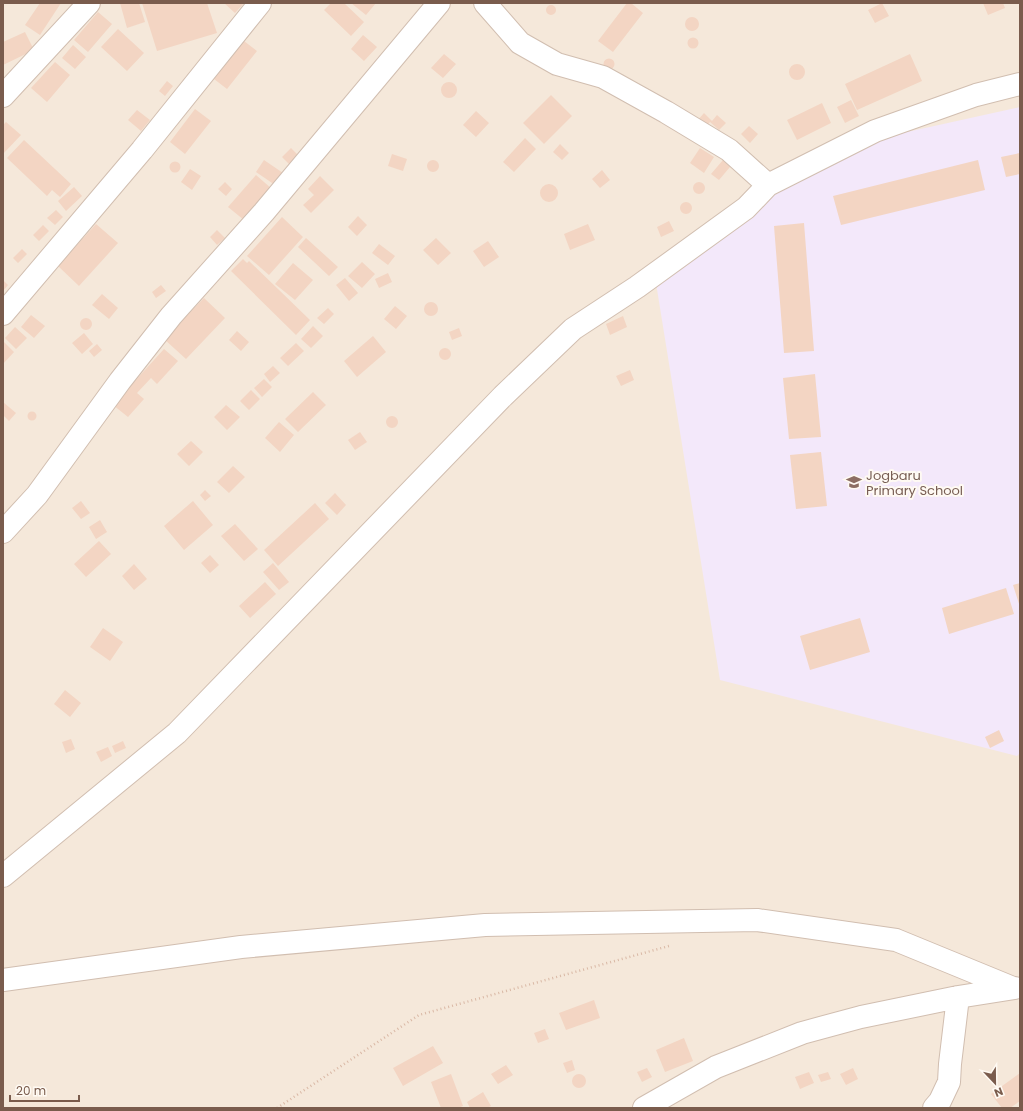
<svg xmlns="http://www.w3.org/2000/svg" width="1023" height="1111" viewBox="0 0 1023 1111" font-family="Poppins,sans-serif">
	<rect width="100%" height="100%" fill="#fdf6ec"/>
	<path fill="#f5e8da" d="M3,3H1020V1108H3Z"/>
	<path fill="#f3e8fa" d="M1020,107V753L1017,756L720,680L656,283L830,149Z"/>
	<path fill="#f3d5c3" d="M40,3H61L40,35L25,25Z
		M120,3H139L145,22L127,28Z
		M142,3H207L217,33L157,51Z
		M224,3H244L235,13Z
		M331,3H344L364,22L351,36L324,10Z
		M351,3H376L366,15Z
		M627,3H631L643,13L613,52L598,41Z
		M882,3L889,16L875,23L868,10Z
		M983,3H1003L1005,8L988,15Z
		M546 10a5 5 0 1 1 10 0a5 5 0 1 1-10 0Z
		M98,12L112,24L88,52L74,40Z
		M685 24a7 7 0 1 1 14 0a7 7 0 1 1-14 0Z
		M118,29L144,53L127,71L101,47Z
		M25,32L34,50L3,65V42Z
		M363,35L377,47L364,61L351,49Z
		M687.5 43a5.5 5.5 0 1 1 11 0a5.5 5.5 0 1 1-11 0Z
		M244,41L257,51L227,89L214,79Z
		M73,45L86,57L75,69L62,58Z
		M444,54L456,64L443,78L431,68Z
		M910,54L922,81L857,110L845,84Z
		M603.5 64a5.5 5.5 0 1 1 11 0a5.5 5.5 0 1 1-11 0Z
		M55,62L70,75L47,102L31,88Z
		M789 72a8 8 0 1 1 16 0a8 8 0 1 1-16 0Z
		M167,81L173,86L165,96L159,91Z
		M441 90a8 8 0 1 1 16 0a8 8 0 1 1-16 0Z
		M551,95L572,116L544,144L523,123Z
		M851,100L859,116L845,123L837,107Z
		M822,103L831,123L797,140L787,120Z
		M195,109L211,121L185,154L170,142Z
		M137,110L150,120L141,131L128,120Z
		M476,111L489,123L476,137L463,125Z
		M704,113L712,121L717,115L726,123L719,130L710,122L705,128L697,121Z
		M6,122L21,135L3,154V125Z
		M749,126L758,134L750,143L741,134Z
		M525,138L536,149L514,172L503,162Z
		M24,140L71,184L60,197L52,190L47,196L7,158Z
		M560,144L569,153L562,160L553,152Z
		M291,148L300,157L291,166L282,157Z
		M700,148L714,157L704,173L690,163Z
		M1020,153V174L1006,177L1001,157Z
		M392,154L407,159L403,171L388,166Z
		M427 166a6 6 0 1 1 12 0a6 6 0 1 1-12 0Z
		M264,160L283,173L275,185L256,172Z
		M723,160L730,167L719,180L711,174Z
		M978,160L985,190L841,225L833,196Z
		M169.5 167a5.5 5.5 0 1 1 11 0a5.5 5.5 0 1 1-11 0Z
		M190,169L201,176L192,190L181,182Z
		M602,170L610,180L600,188L592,179Z
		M256,175L272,189L244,220L228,207Z
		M320,176L334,190L311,213L303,205L314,195L308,189Z
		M693 188a6 6 0 1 1 12 0a6 6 0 1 1-12 0Z
		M225,182L232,189L226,196L218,189Z
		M540 193a9 9 0 1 1 18 0a9 9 0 1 1-18 0Z
		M74,187L82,196L66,211L58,201Z
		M680 208a6 6 0 1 1 12 0a6 6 0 1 1-12 0Z
		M56,210L63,217L55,225L47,218Z
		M358,216L367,225L357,236L348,227Z
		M282,217L303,237L269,275L247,256Z
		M669,221L674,231L661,237L657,227Z
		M804,223L814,351L784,353L774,226Z
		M96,224L118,243L79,286L58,266Z
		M588,224L595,240L570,250L564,234Z
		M43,225L49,231L39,241L33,235Z
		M217,230L225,238L217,245L210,237Z
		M306,238L338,267L329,276L298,247Z
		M436,238L451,253L438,265L423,250Z
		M488,241L499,257L484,267L473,251Z
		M379,244L395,256L388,265L372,253Z
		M22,249L27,254L18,263L13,258Z
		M243,259L247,263L249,261L310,320L296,335L231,271Z
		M362,262L375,274L362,288L348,276Z
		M293,263L313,280L295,300L275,284Z
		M388,273L392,282L379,288L375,279Z
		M345,278L358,293L349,301L336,285Z
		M3,280L8,285L3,291Z
		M161,285L166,291L156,298L152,292Z
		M102,294L118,308L109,319L92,305Z
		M204,298L225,318L186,359L164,339Z
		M424 309a7 7 0 1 1 14 0a7 7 0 1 1-14 0Z
		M395,306L407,316L396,329L384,319Z
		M328,308L334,314L324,324L317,318Z
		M31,315L45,326L34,338L21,327Z
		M623,316L627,327L610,335L606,324Z
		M80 324a6 6 0 1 1 12 0a6 6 0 1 1-12 0Z
		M313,326L323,336L311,348L301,339Z
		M15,327L27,338L16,349L5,338Z
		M459,328L462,336L452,340L449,332Z
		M237,331L249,342L241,351L229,340Z
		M84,333L93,344L82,354L72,343Z
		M373,336L386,352L357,377L344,361Z
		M3,341L14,352L3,364Z
		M296,343L304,351L288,366L280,358Z
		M97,344L102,350L94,357L89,351Z
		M439 354a6 6 0 1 1 12 0a6 6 0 1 1-12 0Z
		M164,349L178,361L157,384L151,378L137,393L144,399L128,417L113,405Z
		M273,366L280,373L270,382L264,374Z
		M630,370L634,380L621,386L616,376Z
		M815,374L821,437L789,439L783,378Z
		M264,379L272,387L262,397L254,388Z
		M251,390L260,399L249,410L240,401Z
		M313,392L326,405L298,432L285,419Z
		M3,402L16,413L9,421L3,415Z
		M226,405L240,417L227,430L214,417Z
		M27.5 416a4.5 4.5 0 1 1 9 0a4.5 4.5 0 1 1-9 0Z
		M386 422a6 6 0 1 1 12 0a6 6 0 1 1-12 0Z
		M279,422L294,435L280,452L265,438Z
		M360,432L367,442L355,450L348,440Z
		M191,441L203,452L189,466L177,454Z
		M821,452L827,506L796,509L790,455Z
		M233,466L245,477L229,493L217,482Z
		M205,490L211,496L205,501L200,495Z
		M335,493L346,505L337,515L325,503Z
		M81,501L90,513L81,519L72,508Z
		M193,501L213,525L184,550L164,526Z
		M315,503L329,519L278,566L264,550Z
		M100,520L107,532L96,539L89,527Z
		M235,524L258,549L244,561L221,536Z
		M99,541L111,554L86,577L74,564Z
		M210,555L219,565L210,573L201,563Z
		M273,563L289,582L279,590L263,572Z
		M134,564L147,579L134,590L122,576Z
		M265,582L276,594L250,618L239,606Z
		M1020,583V607L1013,585Z
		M1006,588L1014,614L949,634L942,608Z
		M860,618L870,652L810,670L800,636Z
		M103,628L123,642L110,661L90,647Z
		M65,690L81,703L70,717L54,704Z
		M999,730L1004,741L990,748L985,737Z
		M71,739L75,749L66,753L62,742Z
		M123,741L126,748L115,753L112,746Z
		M108,747L112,756L101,762L96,752Z
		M594,1000L600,1018L566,1030L559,1013Z
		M545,1029L549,1039L538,1043L534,1033Z
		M684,1038L693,1061L665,1072L656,1050Z
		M433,1046L443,1063L403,1086L393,1068Z
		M572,1060L575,1070L567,1073L563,1063Z
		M506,1065L513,1075L498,1084L491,1074Z
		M647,1068L652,1077L642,1082L637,1072Z
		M853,1068L858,1079L846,1085L840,1074Z
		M809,1072L814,1083L800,1089L795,1077Z
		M828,1072L831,1079L821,1082L818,1075Z
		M1020,1073V1101L1010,1108H1002L991,1094Z
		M572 1081a7 7 0 1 1 14 0a7 7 0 1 1-14 0Z
		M451,1074L463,1106L458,1108H441L431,1082Z
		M483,1092L491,1106L487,1108H470L467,1102Z"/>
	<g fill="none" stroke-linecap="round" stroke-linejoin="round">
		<g stroke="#d1beb0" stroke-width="24">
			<path id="street" d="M485,3L520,43L557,64L603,77L666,112L729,150L768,185
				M3,96L89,3
				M3,314L142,150L260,3
				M3,532L37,495L120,381L171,316L264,212L439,3
				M3,876L177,733L503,396L573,329L637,287L746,208L768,185L875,131L976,95L1020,84
				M3,980L241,947L485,925L757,920L896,940L1013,988
				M644,1108L716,1067L802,1033L861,1017L958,997L1015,988
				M934,1108L940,1101L949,1082L950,1064L958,997"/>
		</g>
		<path stroke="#d9b8a5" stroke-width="2.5" stroke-dasharray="1 3" stroke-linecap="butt" d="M277,1108L419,1015L669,946"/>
		<use href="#street" stroke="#fff" stroke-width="22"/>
	</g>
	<defs>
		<g id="school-bare" transform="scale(1.2)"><path d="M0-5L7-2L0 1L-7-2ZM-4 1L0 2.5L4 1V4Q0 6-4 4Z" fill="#8d6e63" stroke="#fffaf3" stroke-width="2.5" paint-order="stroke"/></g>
	</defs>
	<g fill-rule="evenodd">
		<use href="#school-bare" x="854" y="482"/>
	</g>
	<g text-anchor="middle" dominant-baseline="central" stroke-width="4" stroke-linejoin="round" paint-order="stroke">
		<g font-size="13" fill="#785e54" stroke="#fffaf3" text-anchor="start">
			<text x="866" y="475">Jogbaru<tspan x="866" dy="15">Primary School</tspan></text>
		</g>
	</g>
	<rect width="1023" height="1111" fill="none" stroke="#7a5c4d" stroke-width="8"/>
	<g transform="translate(995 1083) rotate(158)" stroke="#fffaf3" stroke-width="3" paint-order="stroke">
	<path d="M0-3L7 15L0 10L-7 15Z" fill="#7a5c4d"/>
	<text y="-6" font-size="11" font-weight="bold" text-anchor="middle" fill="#7a5c4d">N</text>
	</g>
	<path d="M10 1095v6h69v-6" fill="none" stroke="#7a5c4d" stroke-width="2"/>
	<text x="16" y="1095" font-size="12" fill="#7a5c4d" stroke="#fffaf3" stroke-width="3" paint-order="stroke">20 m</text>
</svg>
